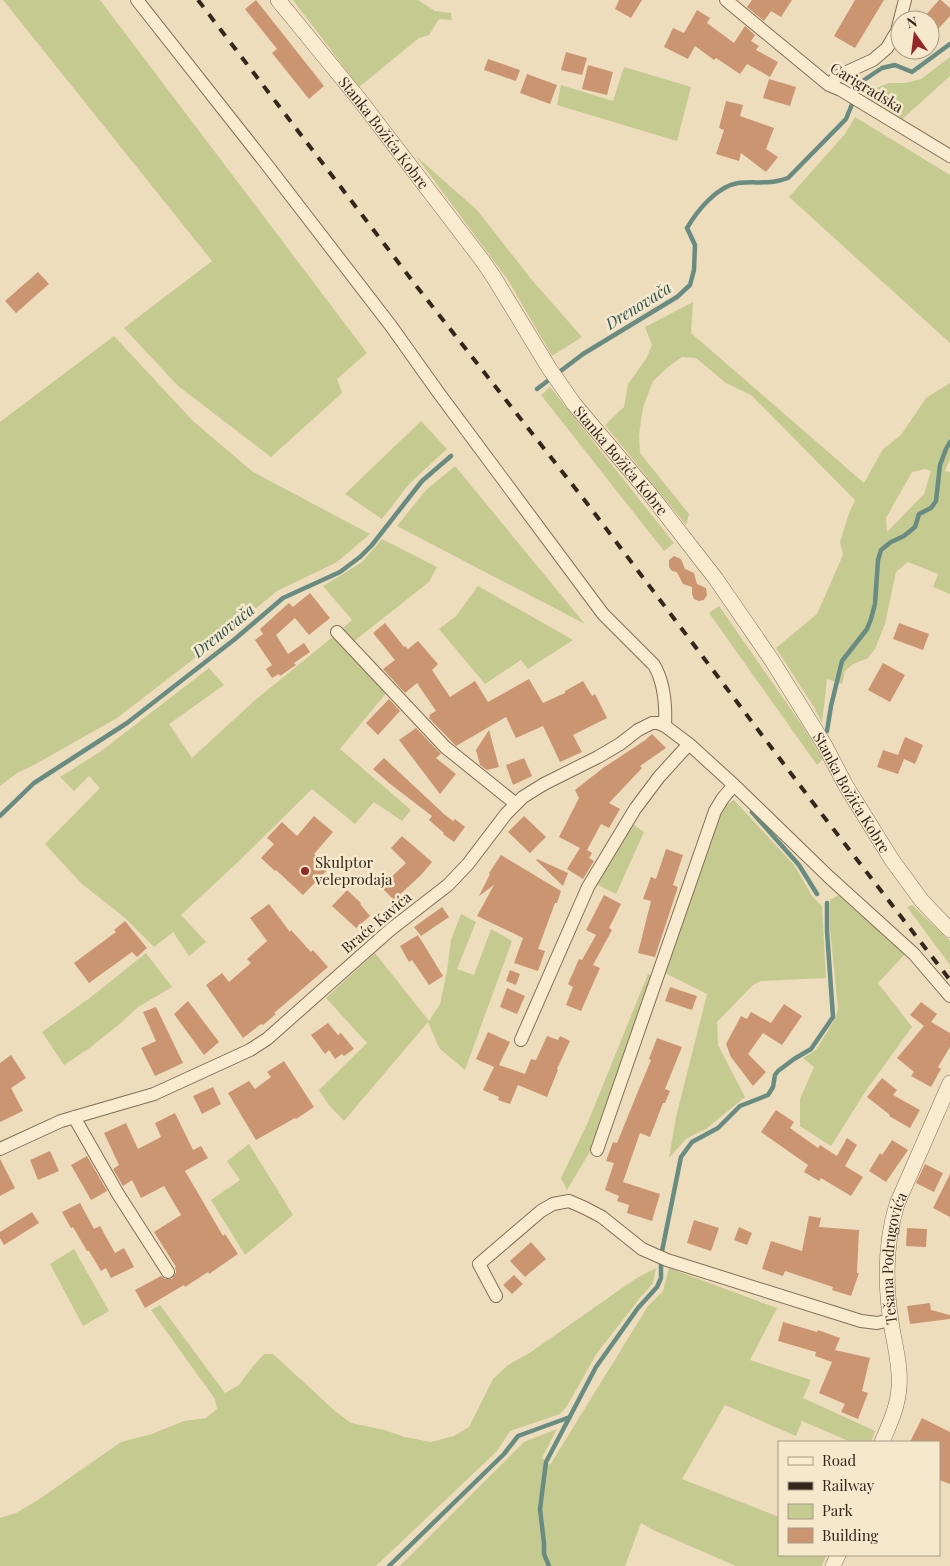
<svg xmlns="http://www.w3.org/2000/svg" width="950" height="1566" viewBox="0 0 950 1566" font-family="'Playfair Display',serif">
	<rect width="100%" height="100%" fill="#edddbd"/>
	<path fill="#c5ca91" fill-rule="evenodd" d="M3,0H100L367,353L337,379L342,393L271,457L178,386L124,328L212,261Z
		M293,0H418L435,11L451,13L452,20L439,19L429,35L419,38L359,87Z
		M950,57V76L898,123L865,101L874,89L889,83H905L921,79Z
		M624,67L691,87L677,141L557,105L561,85L613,101Z
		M855,117L950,175V343L789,197L845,134Z
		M416,156L477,210L532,280L582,337L552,356L508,280Z
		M693,302L691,333L864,483L883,449L901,435L926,398L950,383V459L945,471L950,472V594L933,587L938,574L908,562L896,572L885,624L875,649L868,658L853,664L845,671L842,684L827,679L822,723L814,707L776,648L817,614L843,555L840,542L848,516L855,500L751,395L726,383L696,358L682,357L668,367L653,381L643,407L639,435L640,453L689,514L686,525L605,425L624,407L628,384L646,359L652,345L645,327ZM925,469L931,471L924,494L887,532L886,518L912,472Z
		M114,336L193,421L253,472L370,534L337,562L277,591L204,651L117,718L34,765L17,773L0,786V422Z
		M550,387L674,543L664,551L541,395Z
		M421,421L447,449L409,484L382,519L345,494Z
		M455,466L585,624L397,526L426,490Z
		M382,539L437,567L429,582L353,642L342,629L352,620L323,586L340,576L362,562Z
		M478,586L573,640L528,669L521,660L485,684L439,629L456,616Z
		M719,606L802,725L823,759L817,765L709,613Z
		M335,635L387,692L340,749L411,810L402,821L374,802L355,824L312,789L238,862L181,915L206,942L189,956L173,932L154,947L124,917L82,884L45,844L100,788L89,776L74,791L60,777L100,752L209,668L224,685L169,724L192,758L254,701Z
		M734,800L794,865L812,896L822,906L826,978L761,981L753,985L717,1022L718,1045L745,1097L706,1129L697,1133L686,1139L669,1158L676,1117L707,994L665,973L721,810L725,805Z
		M633,824L644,832L616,894L596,884Z
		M839,895L850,906L906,953L878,983L912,1027L867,1089L831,1146L800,1126V1099L814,1067L803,1058L816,1050L835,1019L838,1008L830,929V900Z
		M912,905L950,941V965L907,907Z
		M461,914L476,922L457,969L474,975L491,929L512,941L465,1070L439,1048L428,1022L344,1121L328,1104L319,1090L367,1043L326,998L375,953L429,1021L440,1004L447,971L451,940Z
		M146,953L172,987L138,1007L122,1022L91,1047L64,1065L42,1032L91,997Z
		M648,974L652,976L589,1153L567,1190L561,1178L588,1122Z
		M249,1144L293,1215L245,1255L211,1200L240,1180L227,1161Z
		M74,1249L109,1311L83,1326L50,1264Z
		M656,1268L653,1283L640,1298L597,1353L567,1406L560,1414L510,1431L497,1451L376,1566H0V1518L16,1513L38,1500L121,1442L152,1434L184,1421L206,1418L217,1409L215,1399L151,1310L160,1305L225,1393L239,1385L254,1365L264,1354H273L335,1411L351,1423L384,1430L405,1437L431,1442L454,1436L469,1427L493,1379L508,1365L531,1352L635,1279Z
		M669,1268L777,1308L750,1360L811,1380L803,1398L875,1431L871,1442H851L802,1421L796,1436L725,1405L682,1479L779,1517V1555H826L822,1566H736L653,1530L641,1523L625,1566H400L524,1442L557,1429L542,1458L550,1465L648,1306L663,1291Z"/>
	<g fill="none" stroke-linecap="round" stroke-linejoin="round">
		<path stroke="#688b82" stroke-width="4.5" d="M537,389L583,354L677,297L690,285L694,270L695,245L687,228C697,211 717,186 738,183C756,181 770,185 788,178L846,119L861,82L882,68L895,65L912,72L950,44
			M827,731L831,706L842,661L867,629L871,619L875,604L878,560L881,550L891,542L904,536L915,527L919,514L931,508L936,501L940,465L946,449L950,442
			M752,812L799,865L817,894
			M0,816L34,783L127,723L235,639L283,598L340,572L360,557L372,545L422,481L451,456
			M662,1251L681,1157L692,1142L718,1128L740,1106L768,1095L773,1087L775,1075L778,1071L794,1059L811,1049L833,1017L827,931V903
			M389,1566L504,1454L518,1436L570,1417
			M549,1566L544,1554V1543L540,1509L546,1462L596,1367L638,1308L657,1287L661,1278V1264"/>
	</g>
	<path fill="#cb9572" d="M256,0L324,86L309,99L272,53L277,49L245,9Z
		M619,0H642L631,18L615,9Z
		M752,0H792L781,17L771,11L764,21L747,7Z
		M855,0H884L855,48L834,36Z
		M939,0H941L950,8V16L930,38V20H927L924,17Z
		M697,10L710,18L707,23L734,43L745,26L755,35L751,41L759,46L756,50L778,62L770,77L747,64L740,74L716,58L714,60L695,46L688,59L664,47L673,28L684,33Z
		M566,52L587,58L582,75L561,70Z
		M488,59L520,70L516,81L484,70Z
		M588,65L613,72L607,95L582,89Z
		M527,74L557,85L550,104L520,93Z
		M769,79L796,87L790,106L763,98Z
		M726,101L743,105L740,116L774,128L766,149L778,157L766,172L741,153L739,161L716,154L724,130L719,128Z
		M38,272L49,284L16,313L5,301Z
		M674,556L681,559L685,569L694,573L697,584L706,588L707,595L704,600L699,601L694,599L692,594V587L683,584L677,572L672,571L669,567V560Z
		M310,593L330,618L309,635L295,618L276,635L288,654L304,643L310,652L294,663L296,665L280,676L279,674L272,678L266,669L272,665L255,640L263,634L260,629L289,603L293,607Z
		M385,623L404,647L405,646L408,649L418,641L438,664L432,670L450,697L475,681L488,702L529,679L543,703L565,693V691L583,681L592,696L595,694L607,718L573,735L582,752L560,762L543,726L516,738L506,717L456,746L429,718L430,716L429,715L436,711L417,683L405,693L383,669L395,660L373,633Z
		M899,623L929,634L923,650L893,639Z
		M883,663L905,675L890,702L868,690Z
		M389,699L400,711L378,735L366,723Z
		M416,728L441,754L436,758L456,774L440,794L399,740Z
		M489,730L499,767L487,770L480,765L476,750Z
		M652,734L666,748L640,766L642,768L609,803L620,809L609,828L601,824L587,850L592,853L589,858L594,861L583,879L567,869L580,848L559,837L579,798L575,790L603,768L644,741Z
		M905,737L923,745L915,764L904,759L898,774L877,767L883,750L898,755Z
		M384,758L444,814L453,821L455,819L465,827L454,842L443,834L444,833L429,820L432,816L389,783L373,769Z
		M524,758L532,776L513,785L506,765Z
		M314,816L333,832L314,854L329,868L303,895L276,870L275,871L261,858L274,844L267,838L282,822L297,836Z
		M524,816L546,837L530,853L508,832Z
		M402,836L432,862L421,875L394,900L381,887L406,863L391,848Z
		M666,849L683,855L673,885L678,887L655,957L638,953L651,901L643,899L651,877L656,879Z
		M501,855L561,891L557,903H555L538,949L545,951L538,971L514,963L523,938L477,916L494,885L479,896L490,874L489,873Z
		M537,859L568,873L563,886L536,860Z
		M347,890L361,903L360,904L370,916L356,928L332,906Z
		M604,895L621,904L609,928L612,930L593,965L600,968L581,1011L566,1005L573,987L568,984L579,959L582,960L596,935L586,930Z
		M269,904L290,932L291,930L311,952L313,950L328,967L274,1013L276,1014L263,1025L261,1024L243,1038L206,985L222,973L229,982L251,963L247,959L267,941L250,918Z
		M442,907L449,917L421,936L414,927Z
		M125,921L147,948L137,957L132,952L89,983L74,963L116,932L114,930Z
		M418,935L443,976L429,985L412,960L409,962L400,946Z
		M510,970L520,974L516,985L506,981Z
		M670,987L697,996L692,1010L665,1001Z
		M507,988L525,996L517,1014L500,1007Z
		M188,1001L219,1042L204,1055L174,1014Z
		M921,1002L937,1014L931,1022L950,1033V1047L938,1067L941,1069L931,1087L911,1076L914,1072L897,1058L924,1026L910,1015Z
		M784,1004L802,1016L782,1045L763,1033L748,1054L766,1072L753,1086L731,1057L726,1044L741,1016L747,1019L751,1012L771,1023Z
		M156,1007L183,1063L155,1076L141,1048L156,1041L143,1012Z
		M328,1023L338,1035L341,1033L354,1049L344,1056L342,1054L335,1059L329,1050L325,1054L311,1035Z
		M488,1032L510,1042L499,1065L525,1074L531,1059L536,1060L547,1036L558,1040L560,1036L570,1041L557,1069L558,1070L547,1097L518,1085L510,1104L498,1100L499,1097L483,1090L494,1067L476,1059Z
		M657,1038L682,1047L665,1089L670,1091L665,1103H663L650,1137L640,1133L623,1182L660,1194L652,1221L627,1213L629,1205L617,1201L619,1196L605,1190L614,1163L606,1161L613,1142L617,1143L632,1106L651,1060L649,1059Z
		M11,1055L26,1078L11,1088L23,1111L0,1122V1063Z
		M284,1061L314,1107L296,1119L295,1118L256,1140L228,1093L249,1081L255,1089L271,1077L267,1072Z
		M882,1078L897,1090L893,1095L920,1110L910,1128L889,1116L890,1115L867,1097Z
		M213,1087L221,1104L202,1114L193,1096Z
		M776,1110L794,1122L790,1128L818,1148L820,1145L837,1156L847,1138L857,1145L845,1166L863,1177L851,1196L821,1178L819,1181L804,1172L808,1165L761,1132Z
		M175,1113L193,1150L201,1146L208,1158L185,1171L223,1236L225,1234L238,1254L209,1274L208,1272L185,1287L184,1285L145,1308L135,1290L161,1276L165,1279H172L176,1272L175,1267H176L154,1232L181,1215L164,1186L141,1198L132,1180L123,1186L113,1169L119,1165L104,1133L126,1123L138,1149L161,1137L155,1123Z
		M892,1140L908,1150L886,1182L869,1171L880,1153L882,1155Z
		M50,1151L59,1171L38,1180L30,1160Z
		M87,1156L107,1191L91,1200L71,1165Z
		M0,1159L15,1188L0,1196Z
		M925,1164L943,1173L934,1192L916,1183Z
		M950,1174V1217L933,1208Z
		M80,1203L94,1229L100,1226L115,1253L124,1248L134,1267L111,1278L106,1268L101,1271L89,1251H87L73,1227L71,1228L62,1212Z
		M32,1212L39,1223L4,1245L0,1238V1232Z
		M809,1216L821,1218L819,1227L859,1230L857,1273H859L851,1296L832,1290L833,1287L785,1271L783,1276L762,1269L771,1241L802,1251Z
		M694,1220L719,1228L711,1251L687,1243Z
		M739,1227L752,1233L747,1245L734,1240Z
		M907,1228L927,1229L926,1247L906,1246Z
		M531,1242L546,1259L525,1277L510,1261Z
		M514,1275L523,1284L512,1294L503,1285Z
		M930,1303L931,1310L950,1315V1319L910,1324L907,1306Z
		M783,1322L817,1332L818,1330L840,1338L835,1350L870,1358L862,1391L868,1393L858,1419L841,1412L845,1404L819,1393L832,1362L815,1356L816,1352L778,1341Z
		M922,1418L950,1432V1484L939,1480V1442H910Z"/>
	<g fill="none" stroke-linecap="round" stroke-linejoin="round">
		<g stroke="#846e56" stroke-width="14">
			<path id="minor" d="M137,0L264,161L391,326L438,392L603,614L654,665C664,682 666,706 665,726
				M726,0L829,85L841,90L950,156
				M829,85L838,76L873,60L887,48L897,31L905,0
				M337,632L445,747L516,804
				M521,1040L588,887L635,809L659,777L689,744
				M74,1117L118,1194L168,1272
				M0,1149L61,1121L154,1094L250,1050L267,1039L390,930L448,885L468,864L506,814L523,797L544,784L598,757L620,744L638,730L652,723H658L665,726L689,744L734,785L829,877L914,954L950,996
				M597,1150L715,811L723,798L734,785
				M496,1296L479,1264L541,1211L553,1204L569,1201L585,1208L602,1217L642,1249L667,1260L861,1321L877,1323L890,1320"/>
		</g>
		<g stroke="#846e56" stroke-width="16">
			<g id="tertiary">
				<path id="s1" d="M278,0L359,99L482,260L493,276L549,368L574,404L650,494L716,579L771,659L824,744L846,786L892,860L922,901L950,930"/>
				<path id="s2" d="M882,1442C889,1425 898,1407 899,1387C901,1366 894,1343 891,1322C885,1283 885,1243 897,1204L950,1083"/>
				<path d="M833,1566L838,1555"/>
			</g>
		</g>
		<use href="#minor" stroke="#f8ebcf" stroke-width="12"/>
		<use href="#tertiary" stroke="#f8ebcf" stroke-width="15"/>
		<path stroke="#34261b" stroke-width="4" stroke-dasharray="9 9" stroke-linecap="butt" d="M198,0L414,283L586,502L814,804L950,980"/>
	</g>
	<circle fill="#93272a" stroke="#f5e8cc" stroke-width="2" cx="305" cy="871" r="5"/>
	<g text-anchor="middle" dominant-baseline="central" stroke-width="5" stroke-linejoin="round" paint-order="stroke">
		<g font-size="15" fill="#34261b" stroke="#f5e8cc">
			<text transform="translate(867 87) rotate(31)">Carigradska</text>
			<text stroke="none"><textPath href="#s1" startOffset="170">Stanka Božića Kobre</textPath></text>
			<text stroke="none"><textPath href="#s1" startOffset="575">Stanka Božića Kobre</textPath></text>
			<text stroke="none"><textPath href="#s1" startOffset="980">Stanka Božića Kobre</textPath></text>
			<text transform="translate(376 922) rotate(-40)">Braće Kavića</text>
			<text stroke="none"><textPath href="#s2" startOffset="188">Tešana Podrugovića</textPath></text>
		</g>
		<g font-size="15" fill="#34261b" stroke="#f5e8cc" text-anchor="start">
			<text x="315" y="862">Skulptor<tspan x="315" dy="17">veleprodaja</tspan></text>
		</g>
		<g font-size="16" font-style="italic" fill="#2a5450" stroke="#f5e8cc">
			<text transform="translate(638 305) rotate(-32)">Drenovača</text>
			<text transform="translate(223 630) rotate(-39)">Drenovača</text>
		</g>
	</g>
	<rect x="778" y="1441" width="162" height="115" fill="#f5e8cc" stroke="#a89a85"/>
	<rect x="788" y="1457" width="25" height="8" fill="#f8ebcf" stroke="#a89a85"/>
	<text x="822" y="1466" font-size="15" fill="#34261b">Road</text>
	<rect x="788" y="1482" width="25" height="8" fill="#34261b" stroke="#a89a85"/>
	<text x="822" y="1491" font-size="15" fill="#34261b">Railway</text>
	<rect x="788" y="1504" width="25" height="15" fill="#c5ca91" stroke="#a89a85"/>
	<text x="822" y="1516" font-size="15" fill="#34261b">Park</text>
	<rect x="788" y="1528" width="25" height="15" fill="#cb9572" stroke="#a89a85"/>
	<text x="822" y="1541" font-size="15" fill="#34261b">Building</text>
	<g transform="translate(915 35) rotate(346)"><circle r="24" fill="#f5e8cc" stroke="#a89a85"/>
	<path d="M0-4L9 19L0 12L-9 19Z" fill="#93272a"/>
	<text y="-8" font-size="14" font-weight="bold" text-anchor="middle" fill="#34261b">N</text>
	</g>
</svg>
